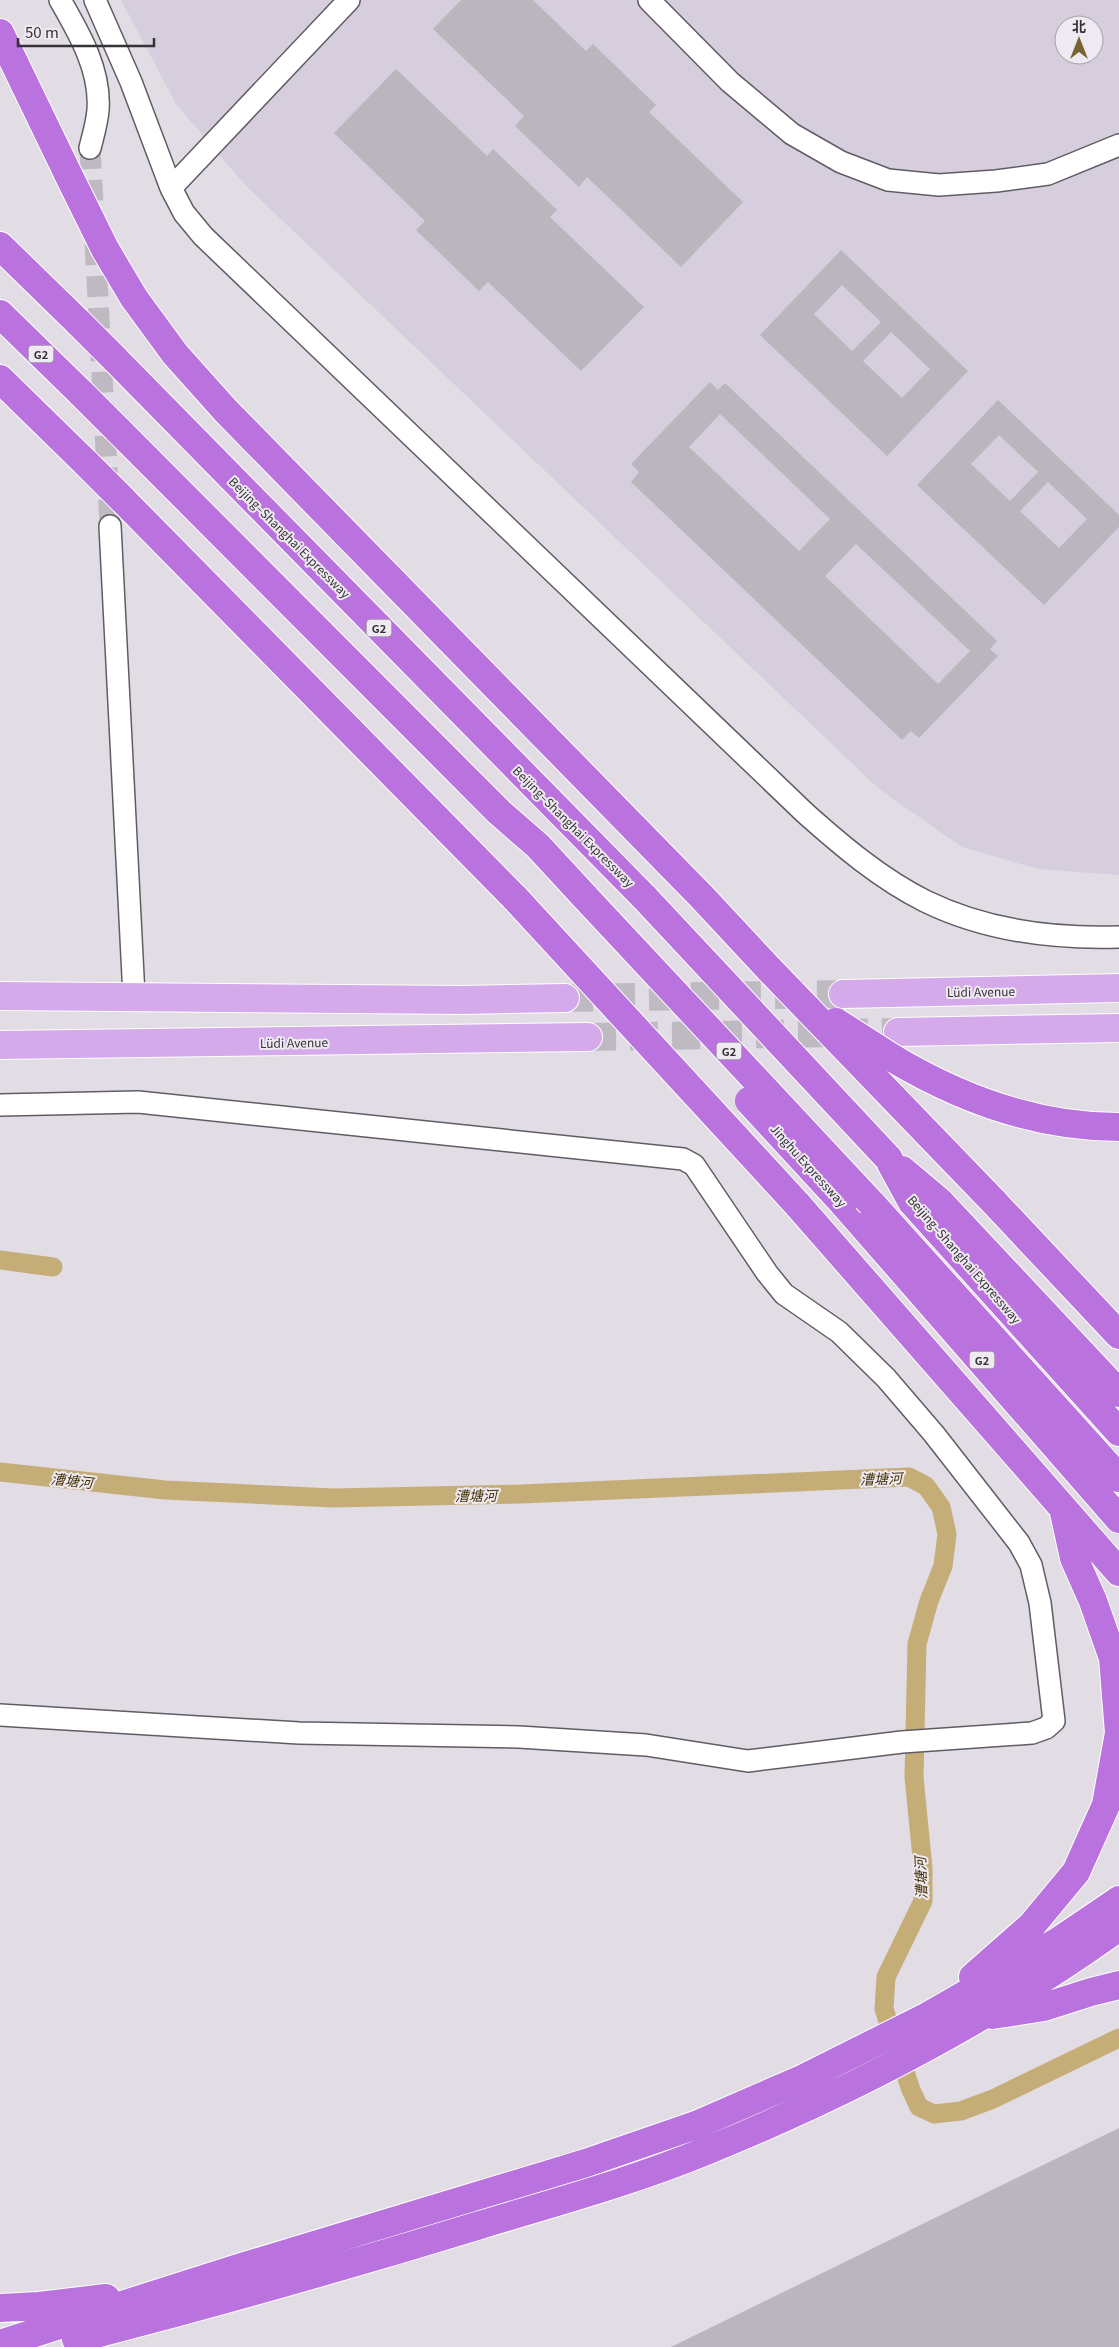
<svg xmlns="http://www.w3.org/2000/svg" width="1119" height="2347" viewBox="0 0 1119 2347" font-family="Georgia,'Noto Sans SC',serif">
	<rect width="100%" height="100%" fill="#e2dce5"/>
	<path fill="#d7cedd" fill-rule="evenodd" d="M121,0H1119V875L1038,869L962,847L879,789L245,185L176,104ZM1064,25H1094V55H1064Z"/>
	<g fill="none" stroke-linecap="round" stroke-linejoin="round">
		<path stroke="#c5ad78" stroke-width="19" d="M0,1260L53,1267
			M0,1472L165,1490L333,1498L522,1494L909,1477L926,1486L941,1507L947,1534L943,1566L929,1601L917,1644L914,1777L923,1868V1901L886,1977L884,2009L911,2090L919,2107L934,2114L961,2111L993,2099L1119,2038"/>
	</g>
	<path fill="#bbb5be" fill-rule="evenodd" d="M461,0H533L586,51L593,44L656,105L649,112L743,202L681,267L587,177L579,187L515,126L524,116L433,29Z
		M396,69L487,156L493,149L557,210L550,217L644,307L581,371L488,282L479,291L416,230L425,221L334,133Z
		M841,250L968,371L887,456L760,335ZM842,285L881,322L852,351L814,314ZM891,332L930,369L902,398L863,361Z
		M710,382L718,390L725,383L997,641L990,649L998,656L919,738L911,731L902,740L631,482L639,472L631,464ZM720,414L830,519L799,551L689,447ZM856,544L970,651L938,684L825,576Z
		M998,400L1119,515V527L1044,605L917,485ZM999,435L1038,472L1010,501L971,464ZM1048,482L1087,519L1059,548L1020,511Z
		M1119,2128V2347H671Z"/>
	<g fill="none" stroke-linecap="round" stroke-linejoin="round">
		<path stroke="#bfbac2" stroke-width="21" stroke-dasharray="21 11" stroke-linecap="butt" d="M90,148L110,526"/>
		<path stroke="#bfbac2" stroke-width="28" stroke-dasharray="28 14" stroke-linecap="butt" d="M565,998L843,994
			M588,1037L898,1032"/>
		<g stroke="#615c64" stroke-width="24">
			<path id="street" d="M60,0C79,33 101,70 98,110C97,123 93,136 90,148
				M95,0L131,82L171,188L184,213L203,236L805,813C842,846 881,879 925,901C984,930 1054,939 1119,937
				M649,0L730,82L792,134L841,162L888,180L939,185L996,181L1048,174L1119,145
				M171,188L349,0
				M110,526L134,996
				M0,1105L138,1102L683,1159L694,1165L767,1273L784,1294L839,1332L886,1378L934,1434L1019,1543L1031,1565L1040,1603L1054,1721L1046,1728L1032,1733L902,1742L748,1761L646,1745L519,1737L299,1733L0,1715"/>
		</g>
		<g stroke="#fff" stroke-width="30">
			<path id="primary" d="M843,994L1119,988
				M0,996L463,1000L565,998
				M898,1032L1119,1028
				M0,1045L588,1037"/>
		</g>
		<g stroke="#fff" stroke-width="30">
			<path id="highway" d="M0,33L68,174
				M0,246L79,323
				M105,249L134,298L175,354L226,411L701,896L770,970
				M0,314L82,394
				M114,358L645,898
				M0,379L87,464
				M117,429L499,812L538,846L586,898
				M122,499L516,899
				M894,1059C963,1100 1039,1127 1119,1127
				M888,1158L912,1202L1119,1432
				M902,1170L940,1202L1119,1393
				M993,1201L1119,1335
				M843,1203L1119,1519
				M871,1203L1119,1478
				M797,1204L1119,1572
				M973,1977L1032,1925L1076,1872L1106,1805L1119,1733L1113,1658L1093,1601L1074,1558L1063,1508
				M992,2015L1044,2007L1091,1992L1119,1985
				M0,2308L39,2306L106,2298
				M76,2339C212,2304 346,2266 480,2225C556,2202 633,2181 706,2151C851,2092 992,2018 1119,1927
				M0,2344L235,2269L586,2163L696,2125L802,2079L928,2016L1057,1942L1119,1900"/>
		</g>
		<use href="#street" stroke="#fff" stroke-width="21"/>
		<use href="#primary" stroke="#d5aaeb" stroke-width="28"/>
		<use href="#highway" stroke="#b972de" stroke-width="28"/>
		<g stroke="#fff" stroke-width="30" stroke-linecap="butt">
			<path id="highway-bridge" d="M68,174L105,249
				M79,323L114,358
				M82,394L117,429
				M87,464L122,499
				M586,898L871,1203
				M645,898L888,1158
				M516,899L797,1204
				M770,970L993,1201
				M836,1022L894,1059
				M749,1101L843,1203"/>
		</g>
		<use href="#highway-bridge" stroke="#b972de" stroke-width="28"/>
	</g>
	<g text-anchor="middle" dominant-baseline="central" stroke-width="4" stroke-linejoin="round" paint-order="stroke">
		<g fill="#efe9f2" stroke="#6d6a6e" stroke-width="1">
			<rect x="28.5" y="345.5" width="25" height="17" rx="4"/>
			<rect x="366.5" y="619.5" width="25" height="17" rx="4"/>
			<rect x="716.5" y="1042.5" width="25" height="17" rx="4"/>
			<rect x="969.5" y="1351.5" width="25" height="17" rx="4"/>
		</g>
		<g font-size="11" font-weight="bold" fill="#353336">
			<text x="41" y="354">G2</text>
			<text x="379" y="628">G2</text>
			<text x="729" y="1051">G2</text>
			<text x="982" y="1360">G2</text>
		</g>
		<g font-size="12" fill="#353336" stroke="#efe9f2">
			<text transform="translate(290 537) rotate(45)">Beijing–Shanghai Expressway</text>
			<text transform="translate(574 826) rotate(45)">Beijing–Shanghai Expressway</text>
			<text transform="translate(981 991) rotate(-1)">Lüdi Avenue</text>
			<text transform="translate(294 1042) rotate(-1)">Lüdi Avenue</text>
			<text transform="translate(809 1165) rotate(48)">Jinghu Expressway</text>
			<text transform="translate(965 1259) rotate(49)">Beijing–Shanghai Expressway</text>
		</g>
		<g font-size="14" font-style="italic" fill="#413003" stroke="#efe9f2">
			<text transform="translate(881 1478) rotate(-2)">漕塘河</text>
			<text transform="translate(72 1480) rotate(6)">漕塘河</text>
			<text transform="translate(476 1495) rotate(-1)">漕塘河</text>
			<text transform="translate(920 1878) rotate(-92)">漕塘河</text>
		</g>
	</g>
	<g transform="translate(1079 40)"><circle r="24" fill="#efe9f2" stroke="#a5a0a7"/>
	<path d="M0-4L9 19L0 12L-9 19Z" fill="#786332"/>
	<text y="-8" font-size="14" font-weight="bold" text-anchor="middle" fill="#353336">北</text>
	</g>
	<path d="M18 38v8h136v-8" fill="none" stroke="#353336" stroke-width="2.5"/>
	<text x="25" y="38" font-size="15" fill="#353336" stroke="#efe9f2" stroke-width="4" paint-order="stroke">50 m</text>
</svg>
